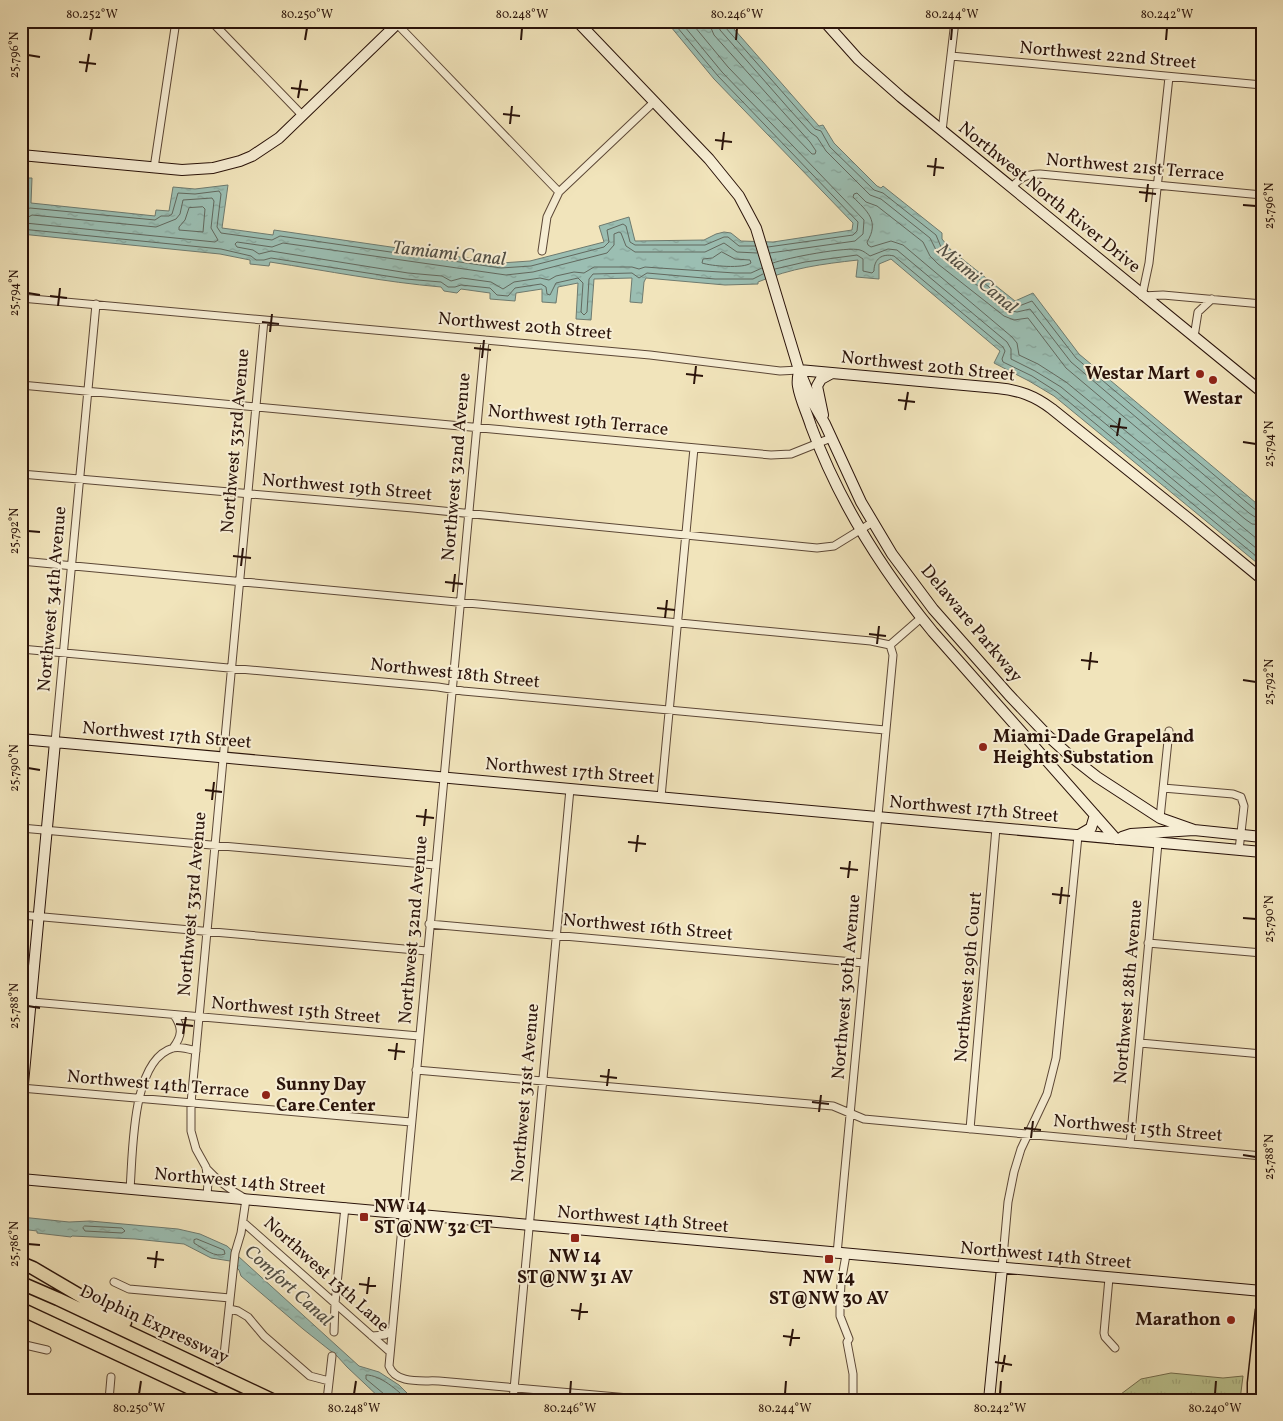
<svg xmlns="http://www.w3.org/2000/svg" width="1283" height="1421" viewBox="0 0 1283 1421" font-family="Vollkorn,serif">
	<defs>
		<pattern id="grass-tufts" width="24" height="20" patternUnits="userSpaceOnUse" patternTransform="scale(1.25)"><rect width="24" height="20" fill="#bbc490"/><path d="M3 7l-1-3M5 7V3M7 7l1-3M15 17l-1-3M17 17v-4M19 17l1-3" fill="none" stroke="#a1a87b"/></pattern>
		<pattern id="water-ripples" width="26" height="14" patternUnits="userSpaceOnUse" patternTransform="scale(1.25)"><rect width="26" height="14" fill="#9bbeb2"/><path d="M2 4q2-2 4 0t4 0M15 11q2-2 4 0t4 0" fill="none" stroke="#86a298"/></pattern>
	</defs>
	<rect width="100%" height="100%" fill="#f1e4bb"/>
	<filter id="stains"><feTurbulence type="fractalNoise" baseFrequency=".004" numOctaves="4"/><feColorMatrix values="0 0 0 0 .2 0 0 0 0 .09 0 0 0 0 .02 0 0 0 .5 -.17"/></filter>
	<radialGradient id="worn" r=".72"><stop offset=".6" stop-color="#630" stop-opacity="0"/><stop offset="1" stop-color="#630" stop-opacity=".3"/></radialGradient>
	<path fill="url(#grass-tufts)" stroke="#726c4d" d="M1171,1373L1223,1378L1243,1376L1240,1400H1113L1141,1379Z"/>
	<path fill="url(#water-ripples)" stroke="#6e7a6f" d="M666,21H727L819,126L823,125L834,143L877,186L881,188L883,186L942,233V239L951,250L1015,301L1033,293L1079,354L1262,508V567L1054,396L1029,381L994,363L1000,351L891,259L879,264V279L856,277L858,260C822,264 791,268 758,282V284L725,285L646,278L644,282L642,303L630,302L632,278L594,279L591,320L576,319L578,283L558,287L556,303L542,302V289L516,293L515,301L490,299V293L461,289L457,293L444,291L441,287C384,282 328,271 270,262L269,266L250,264V260L220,254L21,234V210L23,209L27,178H32L31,203L155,216L156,210L169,211L173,187L195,189L228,185L222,228L273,235L274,230L501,263L530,261L604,242L599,226L629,217L635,241L704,240L716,234L724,232L731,233L741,241L773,242L852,230L853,223L714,79Z
		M21,1217L69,1222L90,1221L178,1229L200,1234L227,1246L359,1366L379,1372L399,1385L414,1400H382L347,1367L337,1356L303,1329L241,1276L239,1270L230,1261L211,1258L184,1244L135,1239L72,1236L71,1237L37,1233V1231L21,1229Z"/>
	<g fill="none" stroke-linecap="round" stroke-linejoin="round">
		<path stroke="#62685e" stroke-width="1" d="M672,21L718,76L858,222L857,231L853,235L768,247
			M680,21L722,72L864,220L863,234L855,241L770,253
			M690,21L728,67L812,154H815L816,151L810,142L714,35L711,28L710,21
			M718,21L720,30L790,110L811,133L817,137L826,151L870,195L881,199L930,238L936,250L943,258L1008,310L1017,312L1030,309L1071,362L1249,513L1255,517L1262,518
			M724,21L725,27L815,129L821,131L830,147L874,190L883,193L936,235L941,247L947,254L1012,305L1019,306L1032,301L1076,358L1246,502L1257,511L1262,512
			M203,207L205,209L203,232L179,230V227L185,220L189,208Z
			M21,211L30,208L155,220L161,216H169L172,214L178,193L195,194L219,191L221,194L217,227L221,233L272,240L280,236L501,268L531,266L604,247L609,242L607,230L623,224L626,226L630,242L635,245H705L724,237H728L739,246H755
			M21,218L23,220L32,215L156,227L176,219L180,214L183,200L212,198L214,201L211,228L218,240L215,242L25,223L23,221L21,222
			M21,229L221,249L251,256L256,260H264L271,258L406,279L441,282L448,287H455L461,285L490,288L497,295L508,296L515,288L541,284L546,287L547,294L550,295L556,283L578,278L583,283L581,312L584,315L587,312L589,279L593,274L632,273L639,278L647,273L715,279H753L763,274
			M722,252L735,259L750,260L751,263C743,269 711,266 702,263L703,259L712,258Z
			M757,253L737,252L724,243L705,252H635L626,246L621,233L619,232L614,234V245L607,253L533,272L506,275L283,243L272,247L237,242L235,244L237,247L253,250L259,254L271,251L408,273L442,276L451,281L462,278L491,282L503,289L514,282L540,278L549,280L556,276L574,272L584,273L594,267H632L639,269L645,267L659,268L735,273H751L762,268
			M773,263C786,258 848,246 860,250C864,251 867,254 870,256L888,249L897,250L1007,342L1011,349V359L1035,371L1061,387L1262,553
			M775,269L805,262L857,255L863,259V271L872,273L874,271C874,259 882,253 894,256L1003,347L1005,351L1002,359L1003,362L1032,376L1057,392L1262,561
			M1262,525L1252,524L1245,519L1066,368L1028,318L1014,320L1004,316L938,264L930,256L923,242L877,206L866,202L857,193L854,194L853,197C867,211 880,221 867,242L868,245L871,247L891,241L903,245L1012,337L1017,343L1019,355L1038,364L1066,382L1262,543
			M85,1226L122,1228L125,1231L122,1233L85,1231L83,1228Z
			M197,1239L224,1250L225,1254C215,1258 204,1249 194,1243V1240Z
			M385,1400L384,1394L366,1379V1375C380,1375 398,1390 407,1400"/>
		<g stroke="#5c4736" stroke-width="9">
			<path id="street" d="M211,21L303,116
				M397,24L559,192
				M951,56L1262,85
				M1169,77L1149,263L1142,296L1163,295L1262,304
				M942,131L955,21
				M154,168L176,21
				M1011,188C1020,178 1026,174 1040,174L1262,195
				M542,251L547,217L559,192L654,102
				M21,298L650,355L780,371L799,370
				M1194,337L1198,312L1212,299
				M485,340L389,1366C396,1385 423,1380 439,1381L651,1400
				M21,385L771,455L791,454L831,438
				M21,474L413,508L817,548L834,546L873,522
				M21,561L871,641L890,645
				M890,645L921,618
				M21,649L438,687L463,691L885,730
				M55,742L96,304
				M1163,788L1233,794L1241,797L1244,806L1239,850
				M661,797L694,448
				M1160,818L1169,731
				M21,828L435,865
				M21,915L427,951
				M429,924L864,963
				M1148,943L1262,953
				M21,1001L419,1036
				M1140,1043L1262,1054
				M173,1048C182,1036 183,1028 174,1015
				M416,1070L833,1106L864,1119L1262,1156
				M21,1088L411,1122
				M970,1129L996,828
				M1130,1144L1158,843
				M206,1168C218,1181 230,1190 246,1199L241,1233L235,1253L224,1355
				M130,1189C133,1154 131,1060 173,1048C180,1046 189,1049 196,1051
				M207,1196L208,1182L206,1167L196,1149L191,1131V1103L264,320
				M243,1222L390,1352
				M837,1254L893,655L890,645
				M846,1255L841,1283L840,1304V1316L849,1339L847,1342L853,1374V1400
				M1002,1268L1008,1202L1014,1172L1021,1149L1047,1094L1056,1058L1078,836
				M1109,1278L1104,1333L1105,1337L1115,1348
				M114,1282L129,1289L230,1298
				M229,1309L238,1311L248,1317L264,1336L310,1376L329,1381
				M334,1332L335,1303L345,1207
				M372,1336L385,1335L392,1330
				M21,1344L47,1350
				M109,1400L111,1377
				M327,1400L332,1356
				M513,1400L570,789"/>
		</g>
		<g stroke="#2a130a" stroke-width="12">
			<path id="secondary" d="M577,21L709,159L739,196L756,228L799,370L813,403L825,424L861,502L892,554L933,609L1009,695L1047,735L1069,755L1097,777L1160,818L1194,830
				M824,21L858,59L901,97L1262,392
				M21,155L182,170L213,168L240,161L252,156L279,138L400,21
				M799,370L997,388C1019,390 1035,396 1052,409L1189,519L1262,579
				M799,371C798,376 797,382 798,386C800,399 807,413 811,426C839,502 881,569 933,632L1116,839
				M823,415L817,386L821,379L832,373
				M21,739L1262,852
				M1079,835L1091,828L1095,815
				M1122,837L1131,834L1194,830L1262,837
				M21,1105L55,742
				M21,1179L1262,1291
				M989,1400L1002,1268"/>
		</g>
		<g stroke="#2a130a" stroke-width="15">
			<path id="highway" d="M21,1263L33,1268L125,1322
				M21,1283L58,1299L272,1400
				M21,1309L216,1400
				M1254,1400V1383L1262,1310"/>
		</g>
		<use href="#street" stroke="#f6edd3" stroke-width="7"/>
		<use href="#secondary" stroke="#f6edd3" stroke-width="10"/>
		<use href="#highway" stroke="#f1e4bb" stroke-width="12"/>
	</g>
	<path fill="none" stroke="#2a130a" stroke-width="2" d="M90,40L92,28M305,40L307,28M521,40L522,28M736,40L737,28M951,40L952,28M1166,40L1167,28M28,55L40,57M79,62L96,64M86,72L89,54M291,88L308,90M298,98L301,80M503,114L520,116M510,124L512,106M715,140L732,142M722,150L724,132M927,166L944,168M934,176L936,158M1139,192L1156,194M1146,202L1148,184M1243,205L1256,206M28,293L40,295M50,296L67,298M58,306L60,288M262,322L279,324M270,332L272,314M474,348L491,350M482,358L484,340M686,374L703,376M694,384L696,366M898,400L915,402M905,410L908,392M1110,426L1127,428M1117,436L1120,418M1243,442L1256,444M28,531L40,532M233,556L251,558M241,566L243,548M445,582L463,584M453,592L455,574M657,608L675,610M665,618L667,600M869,634L886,636M877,644L879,626M1081,660L1098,662M1089,670L1091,652M1243,680L1256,682M28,768L40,770M205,790L222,792M212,800L214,782M416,816L434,818M424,826L426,809M628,842L646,844M636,852L638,835M840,868L858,870M848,878L850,861M1052,894L1070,896M1060,904L1062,887M1243,918L1256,919M28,1006L40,1008M176,1024L193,1026M183,1034L186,1017M388,1050L405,1052M395,1060L397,1043M600,1076L617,1078M607,1086L609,1069M812,1102L829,1104M819,1112L821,1095M1024,1128L1041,1130M1031,1138L1033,1121M1243,1155L1256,1157M28,1244L40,1245M147,1258L164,1260M155,1268L157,1251M359,1284L376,1286M367,1294L369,1277M571,1310L588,1312M579,1320L581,1303M783,1336L800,1338M790,1346L793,1329M995,1362L1012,1365M1002,1372L1005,1355M139,1394L141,1381M354,1394L356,1381M570,1394L571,1381M785,1394L786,1381M1000,1394L1001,1381M1215,1394L1216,1381"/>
	<g fill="#8f2418" stroke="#f6edd3" stroke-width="2">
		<circle cx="1200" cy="374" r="5"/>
		<circle cx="1213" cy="380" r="5"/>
		<circle cx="983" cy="747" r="5"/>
		<circle cx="266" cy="1095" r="5"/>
		<rect x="359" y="1212" width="10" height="10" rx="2.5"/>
		<rect x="570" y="1233" width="10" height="10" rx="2.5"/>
		<rect x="824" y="1254" width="10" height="10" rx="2.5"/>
		<circle cx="1231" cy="1320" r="5"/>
	</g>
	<g text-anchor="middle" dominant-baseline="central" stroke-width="4" stroke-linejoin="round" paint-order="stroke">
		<g font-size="18" fill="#2a130a" stroke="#f6edd3">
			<text transform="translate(1108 56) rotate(5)">Northwest 22nd Street</text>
			<text transform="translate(1135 168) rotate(5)">Northwest 21st Terrace</text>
			<text transform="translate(1049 198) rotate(39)">Northwest North River Drive</text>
			<text transform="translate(525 327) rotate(5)">Northwest 20th Street</text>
			<text transform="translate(928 367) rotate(6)">Northwest 20th Street</text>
			<text transform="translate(578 421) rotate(6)">Northwest 19th Terrace</text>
			<text transform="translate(236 441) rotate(-85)">Northwest 33rd Avenue</text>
			<text transform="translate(457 467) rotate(-85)">Northwest 32nd Avenue</text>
			<text transform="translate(347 488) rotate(5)">Northwest 19th Street</text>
			<text transform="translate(53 599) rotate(-85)">Northwest 34th Avenue</text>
			<text transform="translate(971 624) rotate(50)">Delaware Parkway</text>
			<text transform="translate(455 674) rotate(6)">Northwest 18th Street</text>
			<text transform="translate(167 736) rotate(5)">Northwest 17th Street</text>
			<text transform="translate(570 772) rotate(5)">Northwest 17th Street</text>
			<text transform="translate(974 810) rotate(5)">Northwest 17th Street</text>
			<text transform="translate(193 904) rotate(-85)">Northwest 33rd Avenue</text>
			<text transform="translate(648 928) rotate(5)">Northwest 16th Street</text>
			<text transform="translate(414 930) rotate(-85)">Northwest 32nd Avenue</text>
			<text transform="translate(969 977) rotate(-85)">Northwest 29th Court</text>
			<text transform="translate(847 987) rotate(-85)">Northwest 30th Avenue</text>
			<text transform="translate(1129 992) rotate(-85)">Northwest 28th Avenue</text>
			<text transform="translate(296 1011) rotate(5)">Northwest 15th Street</text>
			<text transform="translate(158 1085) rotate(5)">Northwest 14th Terrace</text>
			<text transform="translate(526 1093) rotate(-85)">Northwest 31st Avenue</text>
			<text transform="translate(1138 1129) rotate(5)">Northwest 15th Street</text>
			<text transform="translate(240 1182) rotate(5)">Northwest 14th Street</text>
			<text transform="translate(643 1220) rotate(5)">Northwest 14th Street</text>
			<text transform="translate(1046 1256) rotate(5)">Northwest 14th Street</text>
			<text transform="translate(326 1275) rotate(42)">Northwest 13th Lane</text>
			<text transform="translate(154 1325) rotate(25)">Dolphin Expressway</text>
		</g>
		<g font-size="18" font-weight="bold" fill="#2a130a" stroke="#f6edd3">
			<text x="1190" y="374" text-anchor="end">Westar Mart</text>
			<text x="1213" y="399">Westar</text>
			<text x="993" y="737" text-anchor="start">Miami-Dade Grapeland<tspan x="993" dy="21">Heights Substation</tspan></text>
			<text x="276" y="1085" text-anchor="start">Sunny Day<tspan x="276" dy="21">Care Center</tspan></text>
			<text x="374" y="1207" text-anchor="start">NW 14<tspan x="374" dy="21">ST@NW 32 CT</tspan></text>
			<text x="575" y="1257">NW 14<tspan x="575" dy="21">ST@NW 31 AV</tspan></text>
			<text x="829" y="1278">NW 14<tspan x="829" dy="21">ST@NW 30 AV</tspan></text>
			<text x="1221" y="1320" text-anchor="end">Marathon</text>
		</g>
		<g font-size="19" font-style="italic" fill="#524f45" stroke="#f6edd3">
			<text transform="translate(449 254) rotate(6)">Tamiami Canal</text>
			<text transform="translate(977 279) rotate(40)">Miami Canal</text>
			<text transform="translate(288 1286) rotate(42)">Comfort Canal</text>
		</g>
	</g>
	<rect width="1283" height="1421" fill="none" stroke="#f1e4bb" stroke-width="55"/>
	<rect x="28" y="28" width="1228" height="1366" fill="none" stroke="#2a130a" stroke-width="2"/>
	<g font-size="12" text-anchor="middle" fill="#2a130a">
		<text x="92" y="18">80.252°W</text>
		<text x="307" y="18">80.250°W</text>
		<text x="522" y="18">80.248°W</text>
		<text x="737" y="18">80.246°W</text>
		<text x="952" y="18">80.244°W</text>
		<text x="1167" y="18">80.242°W</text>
		<text transform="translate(14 55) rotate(-90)" y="4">25.796°N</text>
		<text transform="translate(1269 206) rotate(-90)" y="4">25.796°N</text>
		<text transform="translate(14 293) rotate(-90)" y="4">25.794°N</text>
		<text transform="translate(1269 444) rotate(-90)" y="4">25.794°N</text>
		<text transform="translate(14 531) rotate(-90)" y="4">25.792°N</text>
		<text transform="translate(1269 682) rotate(-90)" y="4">25.792°N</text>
		<text transform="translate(14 768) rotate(-90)" y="4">25.790°N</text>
		<text transform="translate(1269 919) rotate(-90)" y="4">25.790°N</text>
		<text transform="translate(14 1006) rotate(-90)" y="4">25.788°N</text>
		<text transform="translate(1269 1157) rotate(-90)" y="4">25.788°N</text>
		<text transform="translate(14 1244) rotate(-90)" y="4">25.786°N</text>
		<text x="139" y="1412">80.250°W</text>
		<text x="354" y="1412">80.248°W</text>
		<text x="570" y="1412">80.246°W</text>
		<text x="785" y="1412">80.244°W</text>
		<text x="1000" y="1412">80.242°W</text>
		<text x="1215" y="1412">80.240°W</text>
	</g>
	<rect width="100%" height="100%" filter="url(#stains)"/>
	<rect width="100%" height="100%" fill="url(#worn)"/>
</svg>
